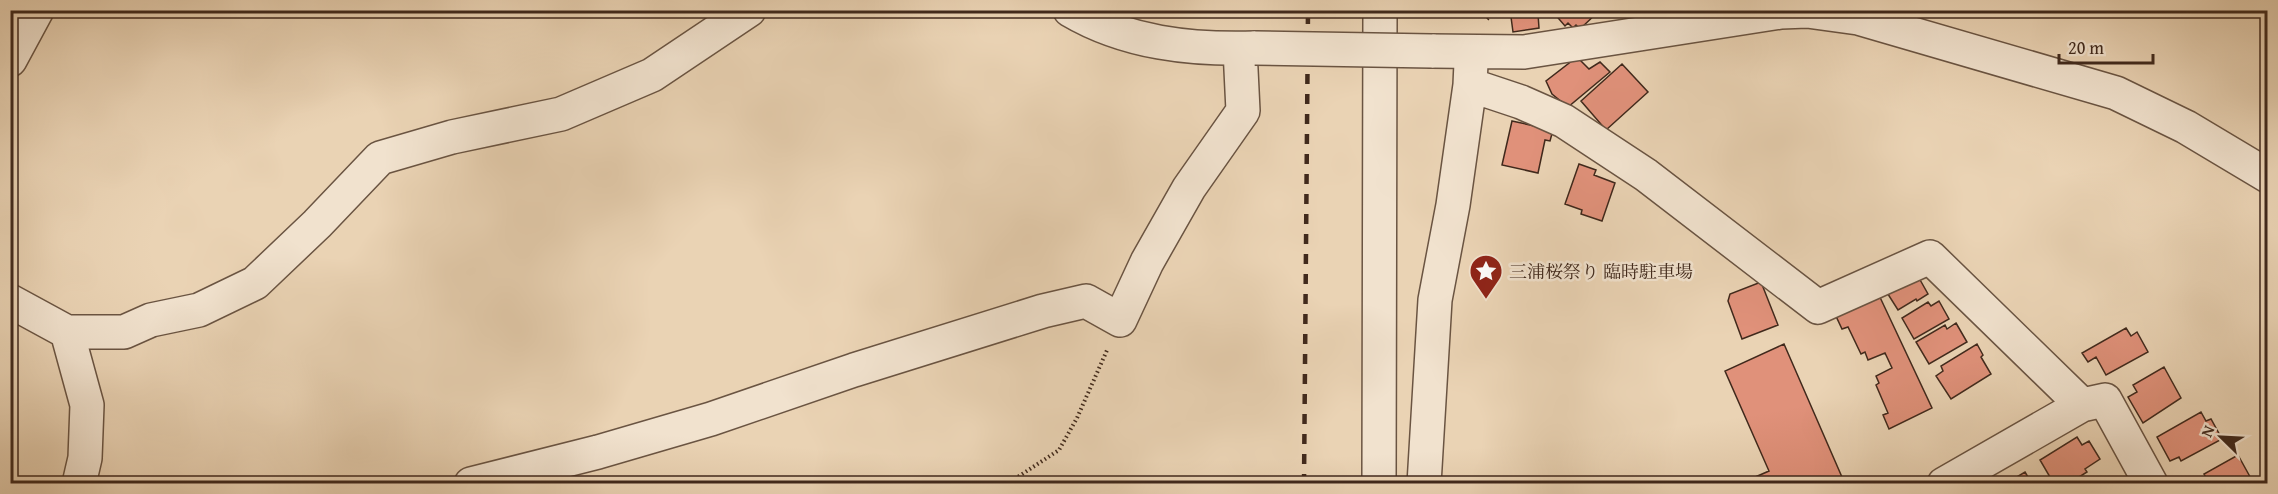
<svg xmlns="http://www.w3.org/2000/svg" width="2278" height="494" viewBox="0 0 2278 494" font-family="'Gentium Book Plus','Noto Serif JP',serif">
	<rect width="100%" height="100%" fill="#ead3b4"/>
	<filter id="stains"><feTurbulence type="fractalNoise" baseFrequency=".00333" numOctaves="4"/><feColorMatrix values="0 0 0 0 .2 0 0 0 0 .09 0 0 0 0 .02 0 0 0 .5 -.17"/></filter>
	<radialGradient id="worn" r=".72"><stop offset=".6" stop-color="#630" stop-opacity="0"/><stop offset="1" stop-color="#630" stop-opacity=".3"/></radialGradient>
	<path fill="#e0917a" stroke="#40291c" stroke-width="1.5" d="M1555,10H1600L1580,29L1576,25L1573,28L1568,23L1565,26L1553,12Z
		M1538,14L1539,28L1513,32L1511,17Z
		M1577,57L1589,69L1600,62L1610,72L1568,107L1552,94L1546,81Z
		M1622,64L1648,92L1606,130L1581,101Z
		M1512,121L1553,130L1550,141L1545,140L1538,173L1502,165Z
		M1579,164L1596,170L1594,175L1615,183L1602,221L1581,214L1582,210L1565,204Z
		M1919,278L1928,294L1917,301L1916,299L1898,310L1886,291Z
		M1761,282L1778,325L1742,339L1728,301L1730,294Z
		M1878,293L1932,408L1889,429L1883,415L1888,413L1876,385L1879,383L1876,376L1892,368L1885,353L1868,360L1865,352L1861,354L1848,327L1842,329L1835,314Z
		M1939,301L1949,319L1914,339L1902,318L1928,302L1931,306Z
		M1956,323L1967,342L1929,364L1916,342L1945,325L1947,329Z
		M2126,328L2131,336L2137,332L2148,352L2106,375L2096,357L2088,362L2082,353Z
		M1784,344L1845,484H1747L1746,481L1769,471L1725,371Z
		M1977,344L1983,355L1981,357L1991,374L1951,399L1936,376L1943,371L1941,366Z
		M2164,367L2181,398L2143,423L2128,397L2137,392L2133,385Z
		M2201,412L2206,421L2211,419L2222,439L2181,461L2179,457L2170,461L2157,437Z
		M2077,437L2082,445L2089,441L2100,459L2085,469L2087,472L2068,484H2054L2040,460Z
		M2238,455L2254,484H2204L2208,481L2204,474Z
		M2025,472L2032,484H2005Z
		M2111,478L2114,484H2101Z"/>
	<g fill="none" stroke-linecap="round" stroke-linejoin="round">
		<g stroke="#6a5442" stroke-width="36">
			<path id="minor" d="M1070,10C1126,43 1191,50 1255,48
				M1432,51L1524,52L1781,12L1807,11L1858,18L2116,93L2186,127L2268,176
				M10,60L37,10
				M1470,85L1521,102L1564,121L1646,175L1818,307L1930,257L2082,405
				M10,301L67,332H124L151,320L199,310L255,283L317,224L380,158L452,137L561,114L652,75L749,10
				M67,332L87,405L85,458L79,484
				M471,484L598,452L711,419L854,370L1043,311L1086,301L1120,320L1147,262L1189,188L1243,111L1240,49
				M1379,484L1380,10
				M1424,484L1435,300L1453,205L1470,85L1471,63
				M1944,484L2082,405L2105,400L2151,484"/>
		</g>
		<path stroke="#40291c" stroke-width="4" stroke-dasharray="1.5 3" stroke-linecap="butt" d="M1487,19L1497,10
			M1007,484L1059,450L1077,418L1108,348"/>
		<use href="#minor" stroke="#f1e2ce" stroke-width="33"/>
		<path stroke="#40291c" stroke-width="4.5" stroke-dasharray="10 10" stroke-linecap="butt" d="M1304,484L1308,10"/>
		<g stroke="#6a5442" stroke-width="36" stroke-linecap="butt">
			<path id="minor-bridge" d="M1255,48L1432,51"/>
		</g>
		<use href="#minor-bridge" stroke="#f1e2ce" stroke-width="33"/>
	</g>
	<defs>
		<g id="sight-pin" transform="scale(1.725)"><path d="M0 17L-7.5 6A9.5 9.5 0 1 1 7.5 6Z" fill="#8f2418" stroke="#f1e2ce"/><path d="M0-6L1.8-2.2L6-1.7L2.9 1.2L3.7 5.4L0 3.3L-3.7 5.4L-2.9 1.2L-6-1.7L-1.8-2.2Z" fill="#fff"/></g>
	</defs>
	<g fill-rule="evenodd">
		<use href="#sight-pin" x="1486" y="271"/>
	</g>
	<g text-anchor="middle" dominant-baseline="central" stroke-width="5" stroke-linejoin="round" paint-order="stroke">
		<g font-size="18" fill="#40291c" stroke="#f1e2ce" text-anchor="start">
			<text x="1509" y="271">三浦桜祭り 臨時駐車場</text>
		</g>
	</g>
	<rect width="2278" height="494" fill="none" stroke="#ead3b4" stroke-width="36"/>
	<rect x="12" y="12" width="2254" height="470" fill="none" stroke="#40291c" stroke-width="3"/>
	<rect x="18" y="18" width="2242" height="458" fill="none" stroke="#40291c" stroke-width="1.5"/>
	<g transform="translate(2221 437) rotate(294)" stroke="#f1e2ce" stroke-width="4.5" paint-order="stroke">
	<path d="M0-4.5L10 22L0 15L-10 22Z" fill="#40291c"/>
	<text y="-9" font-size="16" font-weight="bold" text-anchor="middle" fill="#40291c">N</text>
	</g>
	<path d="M2059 54v9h94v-9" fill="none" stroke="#40291c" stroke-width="3"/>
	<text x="2068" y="54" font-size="18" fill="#40291c" stroke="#f1e2ce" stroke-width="4.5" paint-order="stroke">20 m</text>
	<rect width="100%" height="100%" filter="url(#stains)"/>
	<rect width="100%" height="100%" fill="url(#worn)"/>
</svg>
